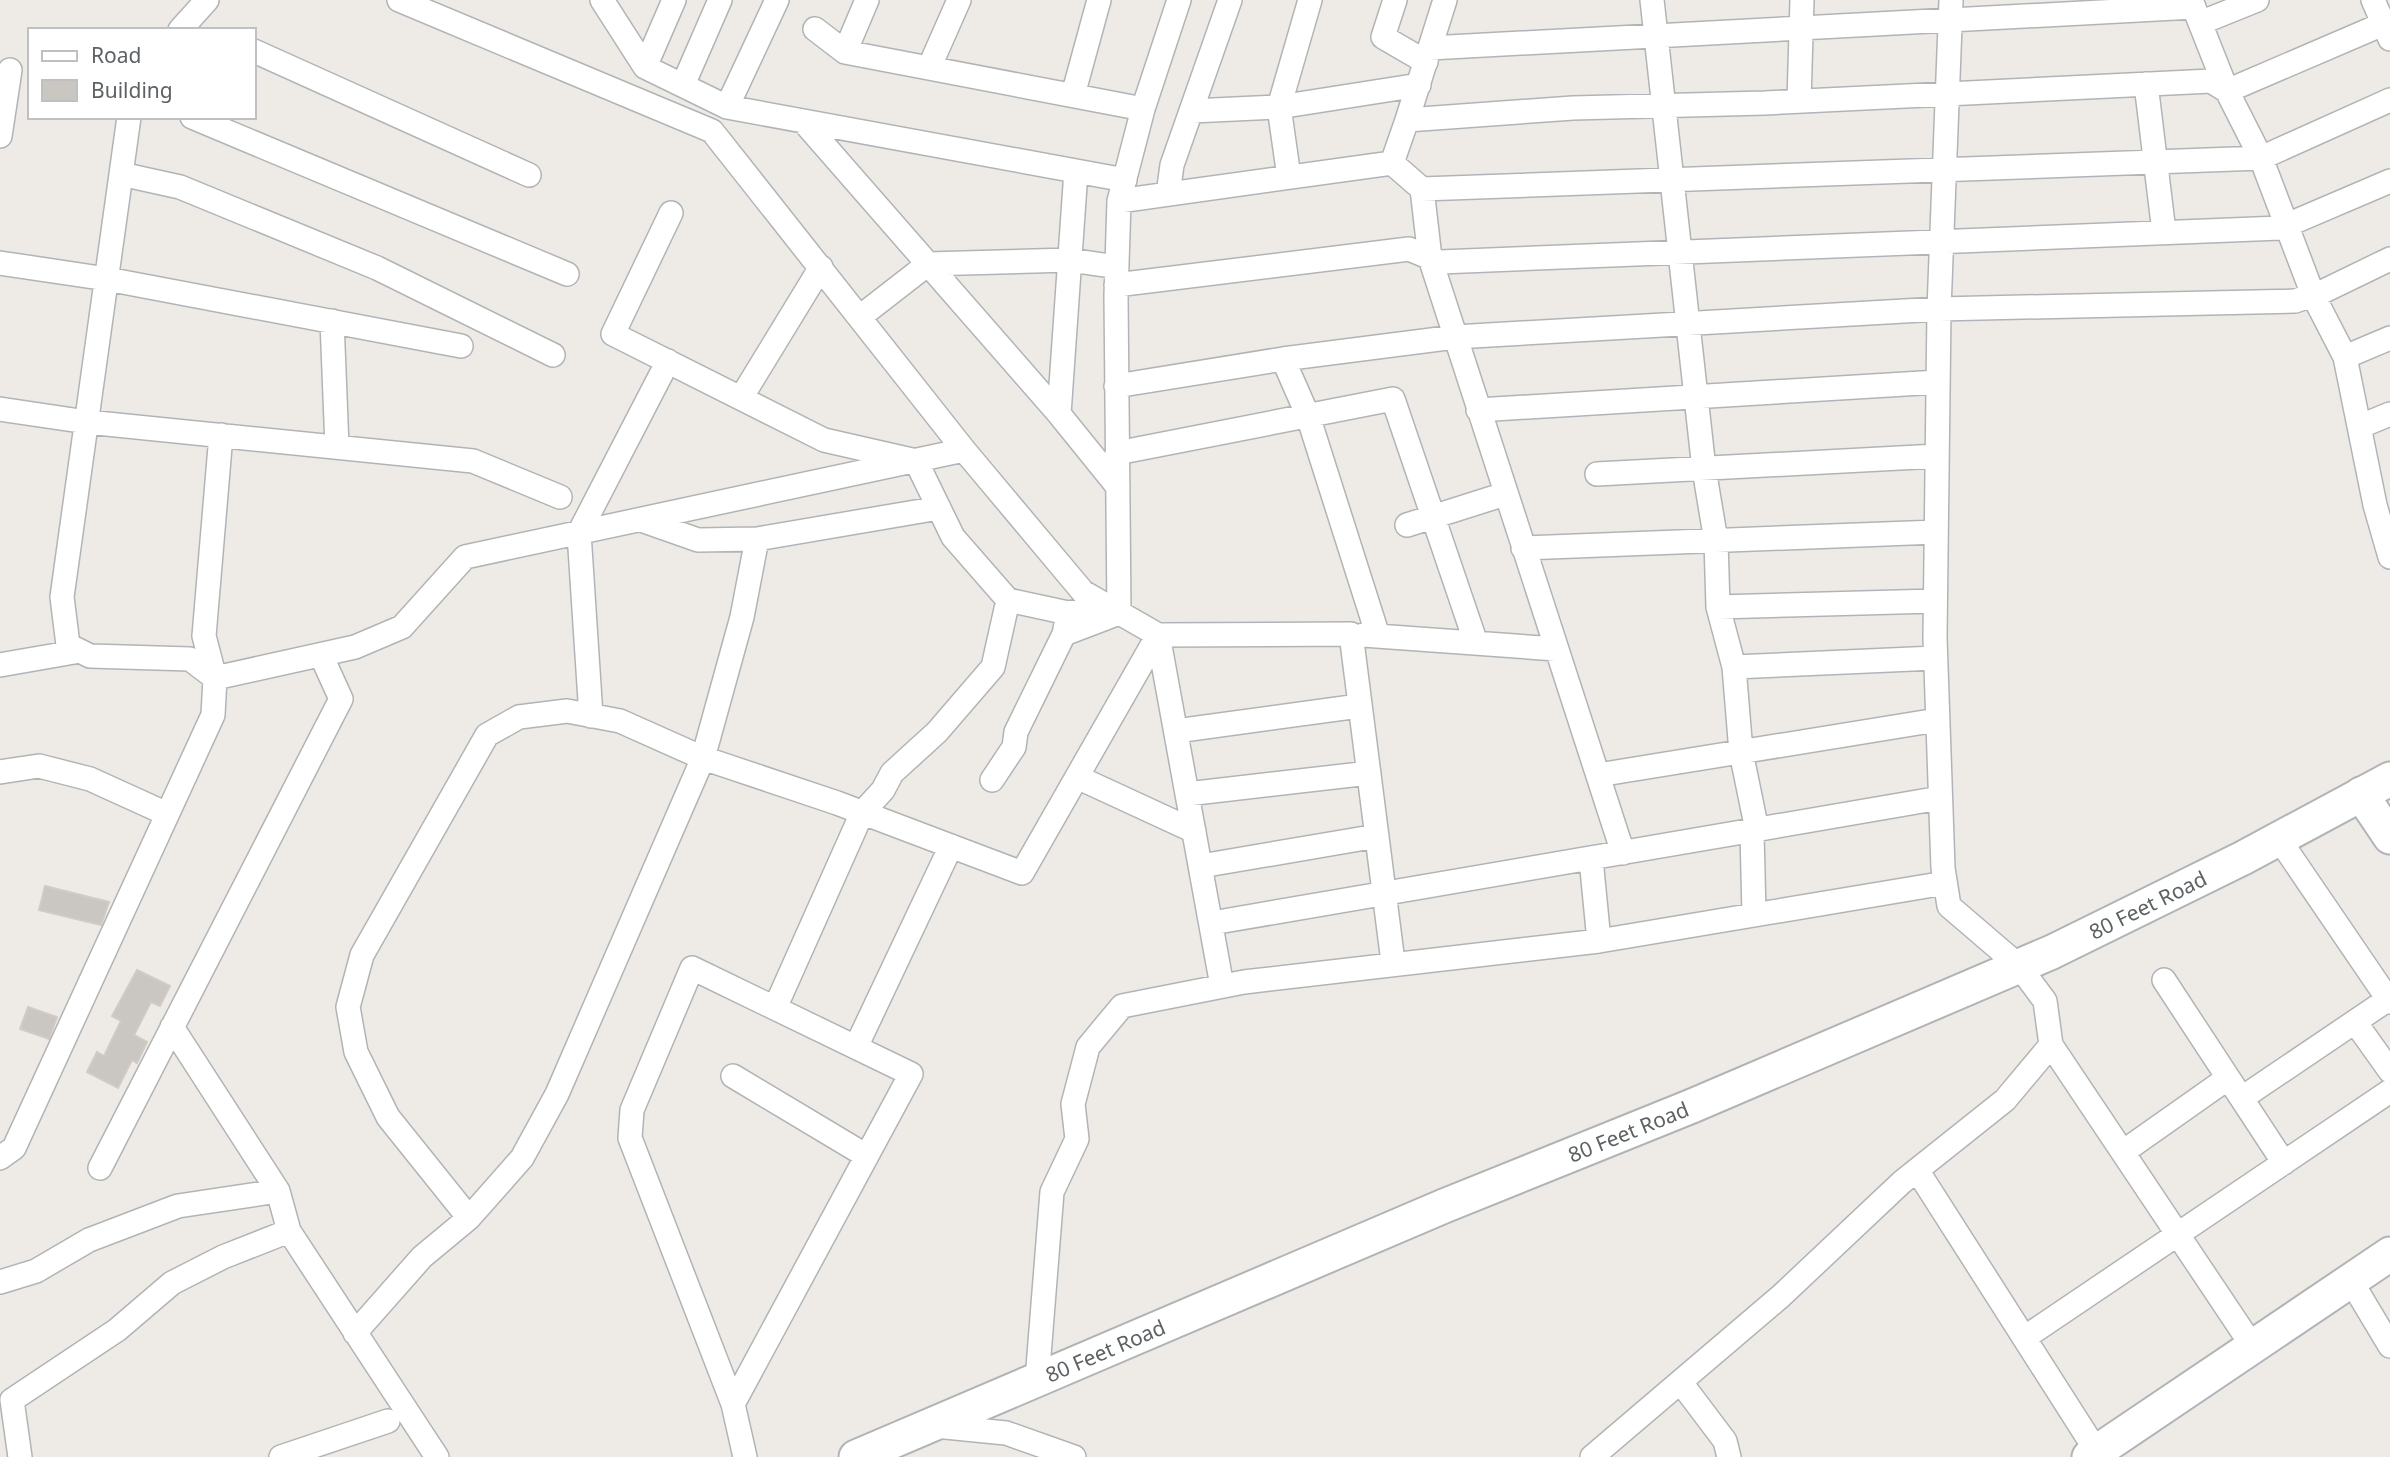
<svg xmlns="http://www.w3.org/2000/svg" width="2390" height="1457" viewBox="0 0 2390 1457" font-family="'Noto Sans',sans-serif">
	<rect width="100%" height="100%" fill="#eeebe6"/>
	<path fill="#cac6c2" stroke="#d2cbc5" stroke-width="2" d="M45,886L109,902L101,925L39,910Z
		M137,970L170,986L160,1006L151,1002L134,1035L147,1042L137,1063L132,1060L118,1088L87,1072L97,1052L104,1056L121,1021L112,1016Z
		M28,1007L57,1017L49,1039L20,1029Z"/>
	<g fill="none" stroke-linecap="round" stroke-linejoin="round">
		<g stroke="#b1b4b6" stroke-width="26">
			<path id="street" d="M399,0L712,131L964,450L1083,592L1158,635L1022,873L837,803L703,758L620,721L567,711L519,717L487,735L362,955L348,1007L356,1052L388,1117L469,1218
				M602,0L645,67L727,107L1125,180
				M1395,0L1383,37L1426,62
				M1652,0L1704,469L1716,541L1718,607L1734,667L1741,752L1757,830L1752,832L1754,915
				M2191,0L2227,91L2261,158L2313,295L2345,357L2375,505L2390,557
				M2373,0L2390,39
				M2200,23L2257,0
				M815,29L845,52L1143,109
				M180,30L207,0
				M1430,48L2194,7
				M254,51L529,175
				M845,52L867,0
				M645,67L674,0
				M929,68L959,0
				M2146,84L2164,232
				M683,85L720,0
				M1073,95L1099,0
				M1799,101L1802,0
				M727,107L777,0
				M1192,111L1279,107L1419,85
				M192,117L567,274
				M1407,120L1445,0
				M803,121L1059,414L1118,487
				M0,136L10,70
				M1392,163L1422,189L1430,258L1623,853
				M121,174L180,187L377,268L553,355
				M1289,177L1279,107L1310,0
				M1422,189L2261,158L2390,100
				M1168,194L1172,165L1230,0
				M1119,201L1392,163L1407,120L1573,108L1765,103L2211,81L2227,91L2390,21
				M671,213L613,334L824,440L916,461L953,537L1008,600L1068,613L1106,606
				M0,263L107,279L461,346
				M1116,285L1409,249L1440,262L2280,228L2390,181
				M861,316L928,264L1070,260L1117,267
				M332,321L337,447
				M2345,357L2390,338
				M1283,359L1308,416L1378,636
				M1116,386L1283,359L1455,337L1939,309L2295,301L2322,292L2390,259
				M741,398L821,267
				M0,409L87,422L473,461L560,497
				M1478,410L1938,382
				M1059,414L1076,171
				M2361,426L2390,414
				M221,435L204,636L215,678L355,647L402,627L465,557L964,450
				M1117,453L1393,399L1476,643
				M1597,474L1937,456
				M641,520L698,540L757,539L939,508
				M1407,525L1505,494
				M1523,548L1936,532
				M1718,607L1935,601
				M1064,634L1119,613L1116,295L1119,201L1143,109L1179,0
				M1363,635L1556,649
				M0,665L80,651
				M1734,667L1935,658
				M591,716L579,533L668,361
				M1176,731L1359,706
				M0,772L39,766L90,779L167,814
				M1598,775L1937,720
				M1077,777L1194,831
				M992,780L1014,747L1016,732L1064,634L1067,619
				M1187,794L1369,773
				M2279,839L2390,1002
				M1591,859L1599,941
				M1201,866L1377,836
				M1212,923L1940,798
				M2164,980L2284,1163
				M1222,986L1158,635L1351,634L1393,962
				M775,1008L862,813L883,790L892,773L937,732L993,667L1008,600
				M2355,1022L2390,1071
				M172,1027L278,1191
				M2051,1045L2253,1347
				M856,1047L951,846
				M733,1076L865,1155
				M2242,1098L2390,998
				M2123,1152L2228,1078
				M0,1158L14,1148L213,715L215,678L190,659L90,656L68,645L62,597L129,117
				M100,1168L341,699L321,655
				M1917,1170L2097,1452
				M2351,1281L2390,1346
				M0,1282L36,1271L89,1240L178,1206L278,1191L289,1231
				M355,1333L422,1257L469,1218L522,1158L557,1094L703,758L742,617L757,539
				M2024,1338L2390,1091
				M1037,1380L1052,1192L1077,1139L1073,1104L1088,1047L1122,1006L1244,982L1599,941L1945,883
				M1682,1384L1725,1441L1729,1457
				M733,1404L911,1074L692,968L632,1110L630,1138L733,1404L745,1457
				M935,1426L1006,1433L1074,1457
				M20,1457L12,1400L117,1330L172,1283L223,1257L289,1231L437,1457
				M281,1457L388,1421
				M1592,1457L1781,1296L1902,1182L2005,1100L2051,1045L2045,1001L2019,966L1949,906L1943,868L1935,638L1939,309L1951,0"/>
		</g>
		<g stroke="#b0b4b7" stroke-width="37">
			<g id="secondary">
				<path d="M2361,794L2390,837"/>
				<path id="s1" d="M856,1457L1444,1206L1692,1106L2052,952L2243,858L2390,779"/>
				<path d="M2089,1457L2390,1254"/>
			</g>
		</g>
		<use href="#street" stroke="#fff" stroke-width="23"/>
		<use href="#secondary" stroke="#fff" stroke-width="33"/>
	</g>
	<g text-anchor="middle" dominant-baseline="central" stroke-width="5" stroke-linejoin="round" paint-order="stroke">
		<g font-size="21" fill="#5d6264" stroke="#fff">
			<text stroke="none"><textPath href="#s1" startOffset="1405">80 Feet Road</textPath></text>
			<text stroke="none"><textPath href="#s1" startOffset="838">80 Feet Road</textPath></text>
			<text stroke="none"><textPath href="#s1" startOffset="271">80 Feet Road</textPath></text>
		</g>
	</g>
	<rect x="28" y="28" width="228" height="91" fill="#ffffff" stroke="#bec0c1" stroke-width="2"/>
	<rect x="42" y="51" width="35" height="10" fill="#ffffff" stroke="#bec0c1" stroke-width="2"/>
	<text x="91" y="63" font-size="21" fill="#5d6264">Road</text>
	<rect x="42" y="80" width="35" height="21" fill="#cac6c2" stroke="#bec0c1" stroke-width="2"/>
	<text x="91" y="98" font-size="21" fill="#5d6264">Building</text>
</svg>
